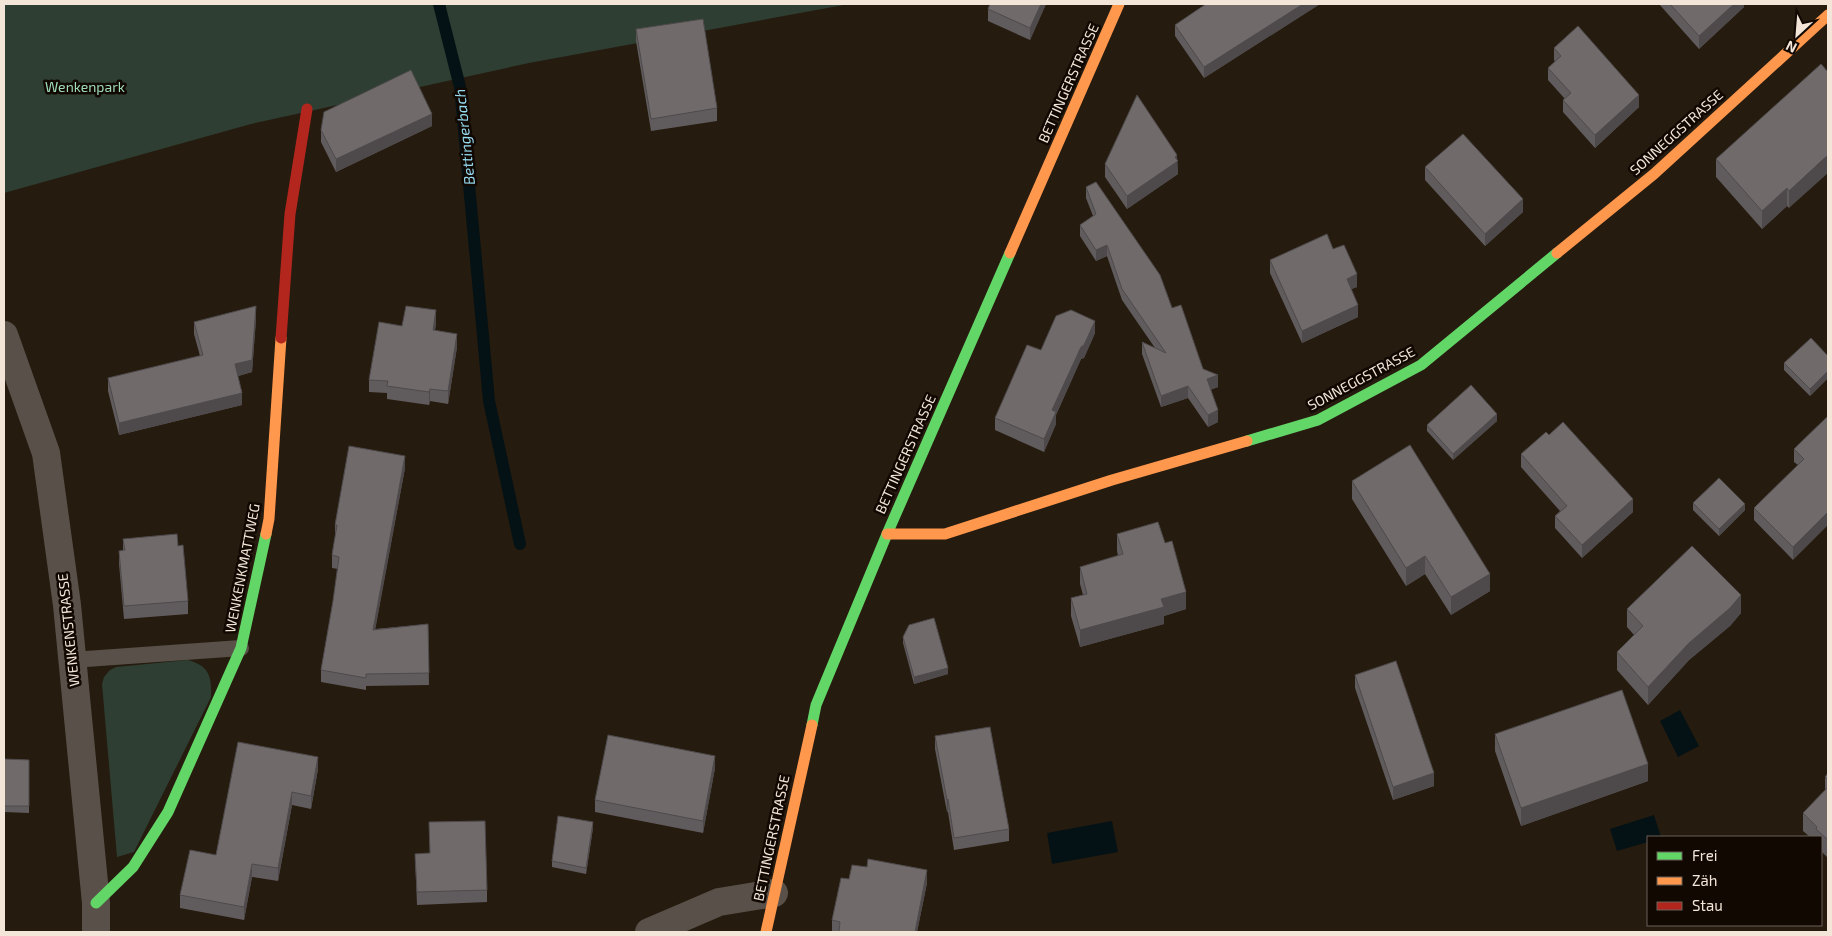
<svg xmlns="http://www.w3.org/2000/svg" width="1832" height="936" viewBox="0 0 1832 936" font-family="'Exo 2',sans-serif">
	<rect width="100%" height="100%" fill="#261b0f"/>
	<path fill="#2e3e32" d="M4,4H849L529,63L251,124L4,193Z
		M188,660C209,666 212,676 211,697L134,852L117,857L102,684L104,677L110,670L116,667Z"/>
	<path fill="#041215" d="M1680,710L1699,746L1678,757L1660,721Z
		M1654,815L1661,837H1648V842L1617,851L1610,829Z
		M1112,821L1118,852L1052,864L1047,833Z"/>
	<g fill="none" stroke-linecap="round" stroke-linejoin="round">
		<path stroke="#041215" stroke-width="12" d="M439,4L460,87L489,401L520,544"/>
		<path stroke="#595149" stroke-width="16" d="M72,660L241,648"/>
		<path stroke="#595149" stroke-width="28" d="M4,335L46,453L67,605L96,903V932
			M649,932L719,902L774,893"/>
		<path stroke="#63d668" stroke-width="11" d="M1247,441L1318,420L1421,365L1557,253
			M812,725L816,705L887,534L1010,253
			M96,903L133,867L168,812L241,648L266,534"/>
		<path stroke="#ff974d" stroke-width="11" d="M1010,253L1119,4
			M1557,253L1654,174L1828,15
			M266,534L269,519L281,338
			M887,534H945L1112,480L1247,441
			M766,932L812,725"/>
		<path stroke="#b3261e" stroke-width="11" d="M281,338L290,214L307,109"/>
	</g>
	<path fill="#605b5c" d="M1046,4L1030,40L988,21V9Z
		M1206,4H1320L1204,78L1175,36V25Z
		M1659,4H1744V7L1699,49Z
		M636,29L717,108V121L651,131L636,41Z
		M1554,48L1639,107L1595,148L1563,112V100L1565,99L1548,80V68L1555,62L1554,60Z
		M1828,72L1789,208L1787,206L1762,229L1716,177V159Z
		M432,126L336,172L321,142V130Z
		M1177,160L1178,174L1127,209L1105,177V164Z
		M1425,167L1523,212L1485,246L1425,180Z
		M1086,187L1172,308L1203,369L1218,387L1210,390L1218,422L1208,427L1188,398L1161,407L1142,354V342L1155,348L1122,300L1107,256L1096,261L1080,236V225L1093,216L1086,198Z
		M1333,249L1357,287L1351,289L1358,317L1302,343L1270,273V260Z
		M256,319L252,372L238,376L242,405L119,435L108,391V378L200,356L194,334V322Z
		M436,323L435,330L457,347L448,404L430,401L429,405L387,399V393L369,392V380L402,326Z
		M1095,333L1084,358L1081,359L1056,415V424L1044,452L995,430V418L1041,350Z
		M1828,356V378L1810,396L1784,370V363Z
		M1828,416L1793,560L1754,520V508L1798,465L1794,462V449Z
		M1497,421L1453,460L1427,431V425Z
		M1521,454L1633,512L1582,558L1555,528V516L1560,511L1521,467Z
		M405,468L375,629L428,624L429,685L366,686V690L321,682V670L333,601L338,569L332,568V555L335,537V525Z
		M1352,481L1490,591L1451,615L1425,574L1406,586L1352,499Z
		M1693,503L1745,510L1719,536L1693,510Z
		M1117,534L1165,543L1186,609L1164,616V624L1080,647L1071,616V598L1083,595L1080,584V567L1118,556L1117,551Z
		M123,539L178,546L188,601V614L124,619L119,564V551H123Z
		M1627,609L1741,613L1730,626L1689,660L1648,705L1617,670V652L1634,635L1627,627Z
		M903,637L948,674L914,684L903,643Z
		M1355,675L1434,786L1393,800L1355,688Z
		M1495,734L1648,781L1521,826L1495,751Z
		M935,736L1009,829V841L954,850L948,812H947L935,749Z
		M4,759L29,760V813L4,812Z
		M715,768L703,833L595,812V800Z
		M318,769L311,809L292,805L278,881L252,877L244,920L180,908V895L216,855Z
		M1828,773V858L1821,851V837H1810L1803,831V813L1825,791V777Z
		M429,822L487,890V902L417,905L415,854L430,853Z
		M593,828L586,874L552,867V861Z
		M849,879L927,883L917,932H832V920Z"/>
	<path fill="#4e4a4b" d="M1041,4H1046L1030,40V28Z
		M1303,4H1320L1204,78V67Z
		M1734,4H1744V7L1699,49V36Z
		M1639,95V107L1595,148V135Z
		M432,114V126L336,172V159Z
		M1177,155L1178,174L1127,209V196Z
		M1828,155V173L1789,208V191Z
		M1787,188V206L1762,229V211Z
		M1523,199V212L1485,246V234Z
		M1107,245V256L1096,261V250Z
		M1357,274V287L1347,291V279Z
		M1358,305V317L1302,343V331Z
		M256,306V319L252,372L235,377V364Z
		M436,310V323L433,343V330Z
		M1095,321V333L1084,358L1081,359L1056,415V424L1044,452V439L1052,410L1081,347Z
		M457,334V347L448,404V391Z
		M1828,371V378L1810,396V389Z
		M1218,375V387L1207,391V379Z
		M1188,386V398L1161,407V396Z
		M430,389V401L429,405V392Z
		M242,393V405L119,435V423Z
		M1218,410V422L1208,427V415Z
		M1497,414V421L1453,460V454Z
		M405,456V468L373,642V630Z
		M1633,499V512L1582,558V545Z
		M1745,504V510L1719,536V529Z
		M1828,512V525L1793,560V547Z
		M1425,556V574L1406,586V568Z
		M1490,574V591L1451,615V597Z
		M1186,592V609L1164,616V624L1080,647V630L1161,599Z
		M1741,595V613L1730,626L1689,660L1648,705V687L1689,643Z
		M948,668V674L914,684V677Z
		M715,756V768L703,833V821Z
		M318,757V769L311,809V796Z
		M1648,764V781L1521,826V808Z
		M1434,773V786L1393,800V787Z
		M292,792V805L278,881V868Z
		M948,799V812H947V800Z
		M593,822V828L586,874V868Z
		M252,864V877L244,920V907Z
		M927,870V883L917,932H915Z"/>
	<path fill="#706a6b" stroke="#4e4a4b" d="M990,4H1041L1030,28L988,9Z
		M1206,4H1303L1204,67L1175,25Z
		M1670,4H1734L1699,36Z
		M703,19L717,108L651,119L636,29Z
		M1578,26L1639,95L1595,135L1563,100L1571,93L1548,68L1561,56L1554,48Z
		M1821,64L1828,72V155L1789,191L1787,188L1762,211L1716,159Z
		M411,70L432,114L336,159L321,130L324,112Z
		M1137,95L1177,155L1175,157L1178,161L1127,196L1105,164Z
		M1463,134L1523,199L1485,234L1425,167Z
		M1096,182L1160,275L1172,308L1181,305L1203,369L1218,375L1207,379L1218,410L1208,415L1188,386L1161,396L1142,342L1166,353L1122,289L1107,245L1096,250L1080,225L1096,214L1086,187Z
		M1327,234L1333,249L1344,245L1357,274L1347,279L1358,305L1302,331L1270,260Z
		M256,306L252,360L235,364L242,393L119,423L108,378L203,355L194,322Z
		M406,306L436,310L433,330L457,334L448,391L430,389L429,392L387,386L388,381L369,380L379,322L402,326Z
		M1071,310L1095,321L1084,345L1081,347L1052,410L1056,412L1044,439L995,418L1027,345L1041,350L1056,316Z
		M1811,338L1828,356V371L1810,389L1784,363Z
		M1471,385L1497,414L1453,454L1427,425Z
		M1828,416V512L1793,547L1754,508L1804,459L1794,449Z
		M1563,422L1633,499L1582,545L1555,516L1567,506L1521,454L1546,432L1549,435Z
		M1410,445L1490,574L1451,597L1425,556L1406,568L1352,481Z
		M349,446L405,456L373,630L428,624L429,673L366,674V678L321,670L333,601L339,557L332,555L337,525H335Z
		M1719,478L1745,504L1719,529L1693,503Z
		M1158,522L1165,543L1172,541L1186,592L1161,599L1164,607L1080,630L1071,598L1087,594L1080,567L1123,554L1117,534Z
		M177,534L178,546L183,545L188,601L124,606L119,551L125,550L123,539Z
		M1692,546L1741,595L1730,608L1689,643L1648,687L1617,652L1643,626L1627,609Z
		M934,618L948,668L914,677L903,637L909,625Z
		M1396,661L1434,773L1393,787L1355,675Z
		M1622,690L1648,764L1521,808L1495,734Z
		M990,727L1009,829L954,838L948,799L947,800L935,736Z
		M608,735L715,756L703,821L595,800Z
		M238,742L318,757L311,796L292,792L278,868L252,864L244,907L180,895L190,850L216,855Z
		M4,759L29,760V806H4Z
		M1828,773V780L1825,777Z
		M1828,787V840L1816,829L1817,827L1803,813Z
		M558,816L593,822L586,868L552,861Z
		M485,821L487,890L417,892L415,854L430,853L429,822Z
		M868,859L927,870L915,932H839L840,922L832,920L841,878L849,879L852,865L867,867Z"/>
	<g text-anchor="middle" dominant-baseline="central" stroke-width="5" stroke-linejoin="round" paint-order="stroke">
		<g font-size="14" fill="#f3e5d8" stroke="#110802">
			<text transform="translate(1068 83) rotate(-66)">BETTINGERSTRASSE</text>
			<text transform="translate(1676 132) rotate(-42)">SONNEGGSTRASSE</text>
			<text transform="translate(1361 378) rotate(-28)">SONNEGGSTRASSE</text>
			<text transform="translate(905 454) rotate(-66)">BETTINGERSTRASSE</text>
			<text transform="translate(242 568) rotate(-79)">WENKENKMATTWEG</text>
			<text transform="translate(68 630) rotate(-96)">WENKENSTRASSE</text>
			<text transform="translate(771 838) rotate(-78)">BETTINGERSTRASSE</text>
		</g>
		<g font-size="14" fill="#9fdcbb" stroke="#110802">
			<text x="85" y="86">Wenkenpark</text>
		</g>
		<g font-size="15" font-style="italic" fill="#95dcf2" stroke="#110802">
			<text transform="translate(464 137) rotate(-96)">Bettingerbach</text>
		</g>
	</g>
	<rect width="1832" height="936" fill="none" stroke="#f3e5d8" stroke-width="10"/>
	<rect x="1647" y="836" width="175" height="90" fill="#110802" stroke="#6b6058"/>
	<rect x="1657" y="852" width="25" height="8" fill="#63d668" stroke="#6b6058"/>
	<text x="1692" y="861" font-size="15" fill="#f3e5d8">Frei</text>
	<rect x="1657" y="877" width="25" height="8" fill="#ff974d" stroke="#6b6058"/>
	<text x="1692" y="886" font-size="15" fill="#f3e5d8">Zäh</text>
	<rect x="1657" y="902" width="25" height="8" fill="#b3261e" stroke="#6b6058"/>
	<text x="1692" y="911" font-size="15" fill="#f3e5d8">Stau</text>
	<g transform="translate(1797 35) rotate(206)" stroke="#110802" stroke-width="4" paint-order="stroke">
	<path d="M0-4L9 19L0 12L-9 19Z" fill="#f3e5d8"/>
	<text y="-8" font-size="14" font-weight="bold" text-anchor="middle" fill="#f3e5d8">N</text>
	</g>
</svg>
